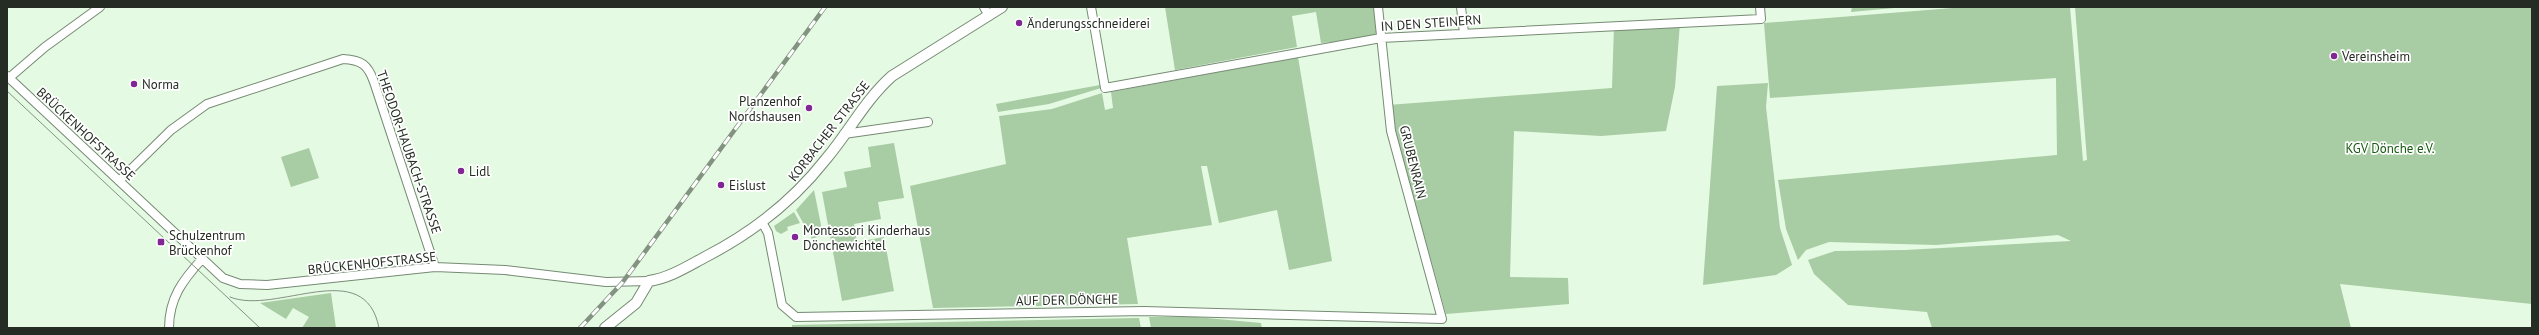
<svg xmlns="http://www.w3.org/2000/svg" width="2539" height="335" viewBox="0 0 2539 335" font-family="'PT Sans',sans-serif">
	<rect width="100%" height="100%" fill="#e5fae2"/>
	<path fill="#a8cca3" d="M1165,7H1378L1381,38L1321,43L1316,12L1292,16L1297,47L1175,70Z
		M1852,7H1905L1851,12Z
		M1965,7H2062L2060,13L2062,7H2070L2083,161L2087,160L2075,7H2532V304L2340,284L2351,328H1932L1927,312L1848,305L1814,274L1808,260L1835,251L1905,250L2071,241L2058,235L1936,245L1829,242L1806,250L1798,260L1786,229L1778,180L2057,155L2056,78L1770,98L1764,23Z
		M1680,23L1675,87L1666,131L1601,136L1514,131L1510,277L1568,278L1569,304L1446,314L1388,105L1612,88L1614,26Z
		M1298,57L1332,261L1289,270L1277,210L1219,223L1207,166H1201L1212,225L1127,238L1138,304L933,308L910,186L1006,164L999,116L1052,109L1102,93L1105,110L1113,108L1111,92Z
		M1768,83L1766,107L1780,228L1792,265L1776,275L1703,285L1717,86Z
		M1100,85L1101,88L1049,104L998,112L996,104Z
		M894,143L904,198L878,202L881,219L854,224L857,242L884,237L894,291L842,301L822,192L847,187L844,172L871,167L868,147Z
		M309,148L319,178L291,187L281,157Z
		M814,190L823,235L812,239L796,210Z
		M794,212L800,223L787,227L788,230L781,234L776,231L774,226Z
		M331,293L336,328H302L309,317L293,308L286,319L260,303Z
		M1149,317H1196L1261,323L1262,328H1151Z
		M1139,318L1141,328H792V325Z"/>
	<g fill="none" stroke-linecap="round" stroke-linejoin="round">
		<g stroke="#768a74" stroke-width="10">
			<path id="minor" d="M984,7L989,16
				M1091,7L1105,88L1381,38L1761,19L1760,7
				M1461,7L1464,33
				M7,76L223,278L240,284L267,285L435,267L505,270L606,282L649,281
				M9,78L45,47L100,7
				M844,134L928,122
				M119,181L171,130L207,104L343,59C362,60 368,65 374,82L435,267
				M762,222L768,233L782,305L796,317L1144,311L1442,319L1391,131L1378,7
				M169,328C169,298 183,280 202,259"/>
		</g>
		<g stroke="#768a74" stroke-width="12">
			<path id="tertiary" d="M605,328L636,303L649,281C670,278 688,266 707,256C753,232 794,200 826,159C849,132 865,100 892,76L1002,7"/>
		</g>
		<use href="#minor" stroke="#fff" stroke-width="8"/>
		<use href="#tertiary" stroke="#fff" stroke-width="10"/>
		<path stroke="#839281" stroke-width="1" d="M7,91L260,328
			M230,297C276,316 365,254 379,328"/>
		<g stroke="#839281" stroke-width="4.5">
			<path id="rail" d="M580,328L622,283L825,7"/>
		</g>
		<use href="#rail" stroke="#fff" stroke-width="3" stroke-dasharray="9" stroke-linecap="butt"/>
	</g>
	<g fill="#812793" stroke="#fff" stroke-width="1.5">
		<circle cx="1019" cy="23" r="4"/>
		<circle cx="2334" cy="56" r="4"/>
		<circle cx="134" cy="84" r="4"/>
		<circle cx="809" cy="108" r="4"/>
		<circle cx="461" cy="171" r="4"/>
		<circle cx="721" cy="185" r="4"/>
		<circle cx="795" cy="237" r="4"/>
		<rect x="157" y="238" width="8" height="8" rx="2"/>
	</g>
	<g text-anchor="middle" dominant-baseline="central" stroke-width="3.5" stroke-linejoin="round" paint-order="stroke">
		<g font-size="13" fill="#242c23" stroke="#fff" text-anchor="start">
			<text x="1027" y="23">Änderungsschneiderei</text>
			<text x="2342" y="56">Vereinsheim</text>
			<text x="142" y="84">Norma</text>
			<text x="801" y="101" text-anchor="end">Planzenhof<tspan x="801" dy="15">Nordshausen</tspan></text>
			<text x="469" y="171">Lidl</text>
			<text x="729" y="185">Eislust</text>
			<text x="803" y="230">Montessori Kinderhaus<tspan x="803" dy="15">Dönchewichtel</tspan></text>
			<text x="169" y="235">Schulzentrum<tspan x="169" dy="15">Brückenhof</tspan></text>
		</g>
		<g font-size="13" fill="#242c23" stroke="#fff">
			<text transform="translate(1431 23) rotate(-4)">IN DEN STEINERN</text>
			<text transform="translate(829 131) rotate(-52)">KORBACHER STRASSE</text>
			<text transform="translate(86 134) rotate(43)">BRÜCKENHOFSTRASSE</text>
			<text transform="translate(409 152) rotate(71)">THEODOR-HAUBACH-STRASSE</text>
			<text transform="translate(1413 162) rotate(76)">GRUBENRAIN</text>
			<text transform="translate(372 263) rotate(-6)">BRÜCKENHOFSTRASSE</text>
			<text transform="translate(1067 300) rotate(-1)">AUF DER DÖNCHE</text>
		</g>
		<g font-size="13" fill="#155b0e" stroke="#fff">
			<text x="2390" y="148">KGV Dönche e.V.</text>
		</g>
	</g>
	<rect width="2539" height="335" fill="none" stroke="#242c23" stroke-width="16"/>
</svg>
